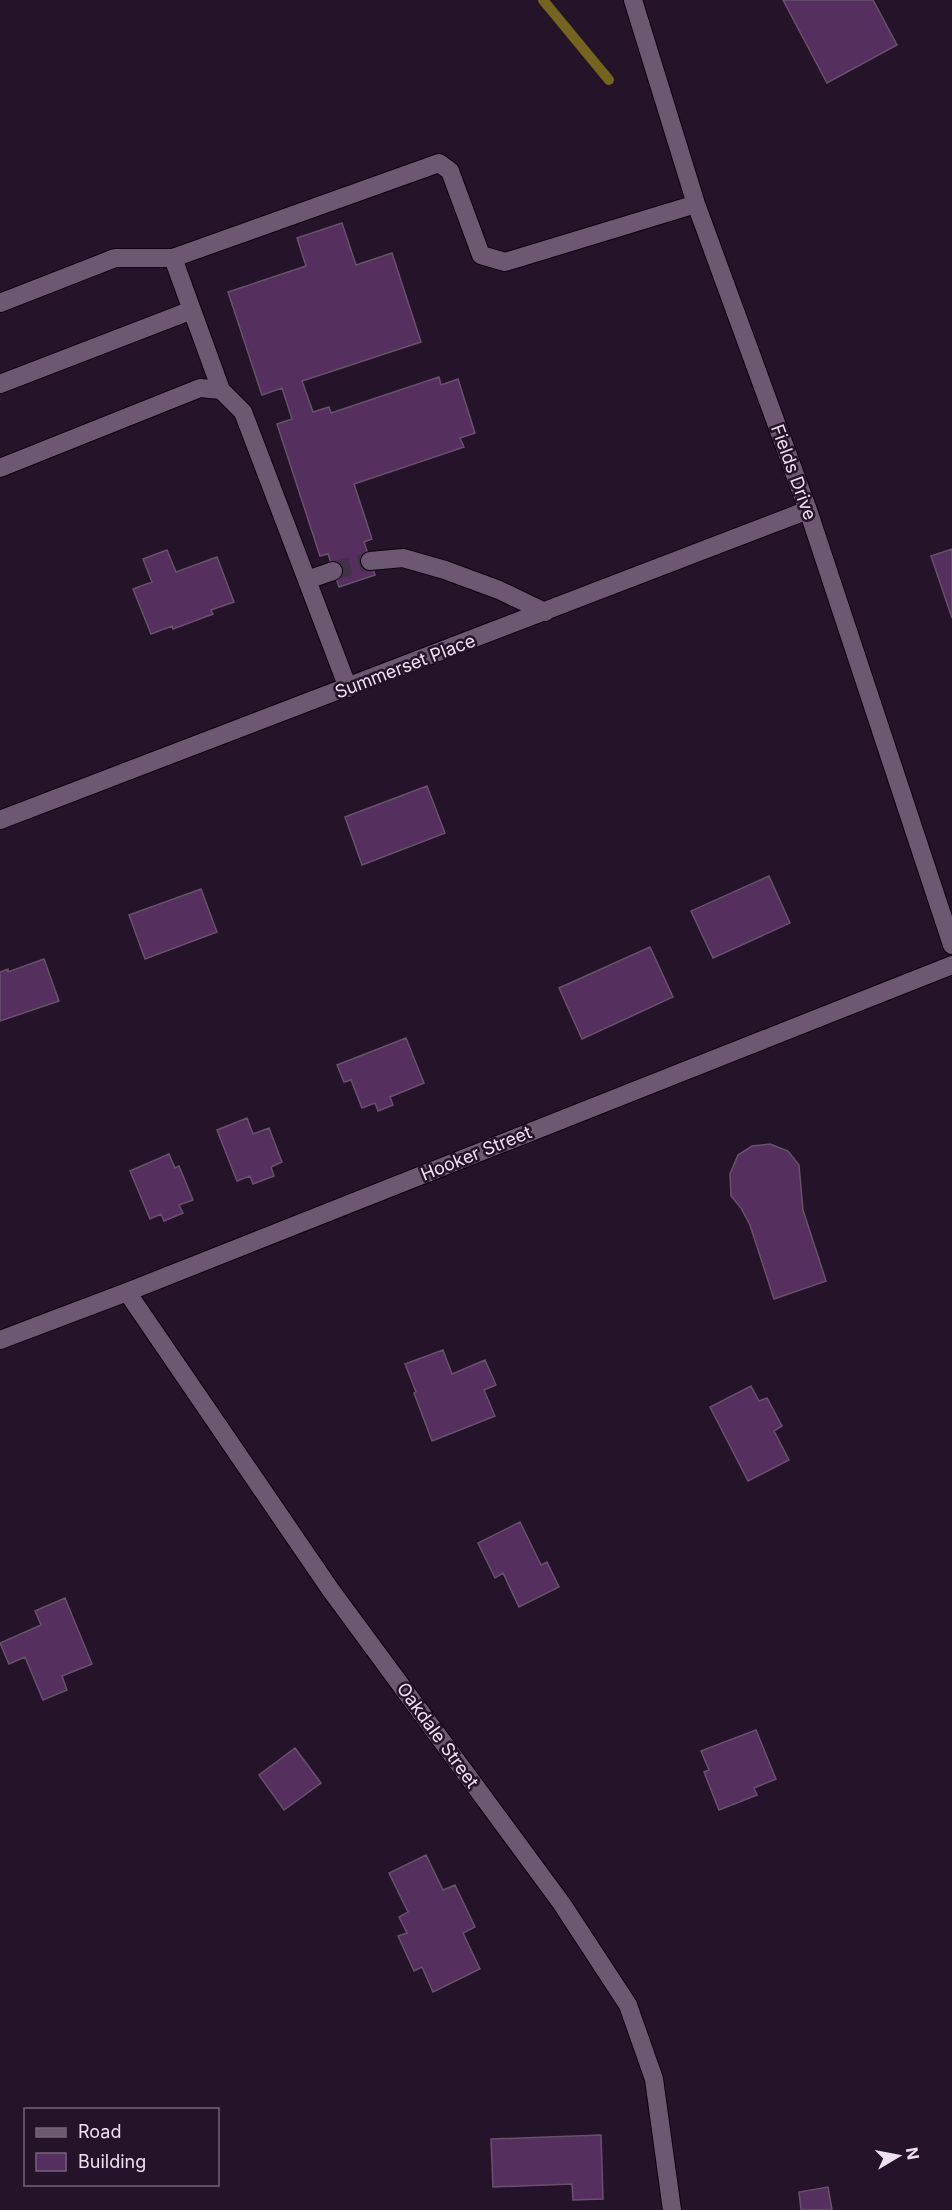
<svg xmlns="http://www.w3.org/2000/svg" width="952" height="2210" viewBox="0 0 952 2210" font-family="Inter,sans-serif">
	<rect width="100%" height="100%" fill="#251329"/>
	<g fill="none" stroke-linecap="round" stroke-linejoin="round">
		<path stroke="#73641e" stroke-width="10" d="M543,0L609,80"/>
	</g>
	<path fill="#552f5d" stroke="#67526c" stroke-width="1.5" d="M783,0H873L897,45L827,83Z
		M342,223L356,265L392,253L421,342L302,381L313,412L329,407L331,413L439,377L441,385L458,379L475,433L460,438L464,447L354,484L372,539L364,542L375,575L339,587L328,554L320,556L277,424L292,419L282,388L262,395L228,292L306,266L297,238Z
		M952,549V618L931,556Z
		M167,550L176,572L217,557L234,602L211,610L213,614L173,629L172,626L151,634L133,589L152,582L143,559Z
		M427,786L445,833L362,865L345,817Z
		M769,876L790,923L713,958L691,911Z
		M201,889L217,932L145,959L129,915Z
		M650,947L673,997L582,1039L559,988Z
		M44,959L59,1001L0,1021V972L8,969V972Z
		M406,1038L424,1083L390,1097L393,1105L378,1111L375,1103L362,1108L351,1080L344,1082L337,1065Z
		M247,1118L253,1134L269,1128L282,1162L271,1167L274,1176L253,1184L250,1176L237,1181L217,1130Z
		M770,1144L788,1151L799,1165L803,1210L826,1281L774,1299L750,1225L741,1208L731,1196L730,1174L738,1155L752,1146Z
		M169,1154L175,1168L179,1166L193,1200L179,1205L183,1213L164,1221L161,1214L150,1219L130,1171Z
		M443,1350L452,1374L485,1360L496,1385L484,1390L495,1416L432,1441L414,1393L416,1392L405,1364Z
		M751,1386L759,1401L767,1398L782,1426L774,1431L789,1460L748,1481L710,1407Z
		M520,1522L541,1565L547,1562L559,1587L519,1607L503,1573L495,1578L478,1543Z
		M65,1598L92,1664L62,1676L67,1690L43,1700L25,1657L9,1664L0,1643L41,1625L35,1611Z
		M756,1730L776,1779L754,1788L757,1795L719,1810L704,1772L709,1770L701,1751Z
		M295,1748L321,1783L284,1810L259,1775Z
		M426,1855L443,1890L455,1885L475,1927L463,1933L480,1969L433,1992L422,1967L414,1971L398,1936L407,1933L399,1917L408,1912L389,1873Z
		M601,2135L603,2199L573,2200L572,2184L493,2187L491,2139Z
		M828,2187L832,2210H801L799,2192Z"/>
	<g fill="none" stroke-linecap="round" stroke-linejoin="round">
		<path stroke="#433247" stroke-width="18" stroke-dasharray="18 9" stroke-linecap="butt" d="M333,571L370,561"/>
		<g stroke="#0d0111" stroke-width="20">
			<path id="minor" d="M633,0L696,204L808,510L952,945
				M173,258L221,390L243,412L348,688
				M0,303L115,258H173L439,163L450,171L481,255L505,262L696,204
				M0,384L192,310
				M0,468L200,388L221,390
				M370,561L403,558L445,570L499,590L545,612
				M307,580L333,571
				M0,820L808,510
				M127,1292L330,1589L562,1904L628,2005L654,2079L672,2210
				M0,1340L127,1292L952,965"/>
		</g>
		<use href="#minor" stroke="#6d5871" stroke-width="18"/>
	</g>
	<g text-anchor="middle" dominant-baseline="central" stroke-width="5" stroke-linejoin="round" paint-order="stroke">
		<g font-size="18" fill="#ede1f0" stroke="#251329">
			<text transform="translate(794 472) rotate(70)">Fields Drive</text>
			<text transform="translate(405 666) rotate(-21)">Summerset Place</text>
			<text transform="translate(476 1153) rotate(-22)">Hooker Street</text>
			<text transform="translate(438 1735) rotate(54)">Oakdale Street</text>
		</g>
	</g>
	<rect x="24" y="2108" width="195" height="78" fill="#251329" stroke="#756579" stroke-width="1.5"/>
	<rect x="36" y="2128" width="30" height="9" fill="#6d5871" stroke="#756579" stroke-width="1.5"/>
	<text x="78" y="2138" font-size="18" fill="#ede1f0">Road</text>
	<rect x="36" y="2153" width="30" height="18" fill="#552f5d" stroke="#756579" stroke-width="1.5"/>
	<text x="78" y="2168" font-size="18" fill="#ede1f0">Building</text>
	<g transform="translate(898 2156) rotate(80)" stroke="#251329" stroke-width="4.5" paint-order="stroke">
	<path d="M0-4.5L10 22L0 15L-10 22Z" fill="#ede1f0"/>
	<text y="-9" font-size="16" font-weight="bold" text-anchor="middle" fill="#ede1f0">N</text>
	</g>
</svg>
